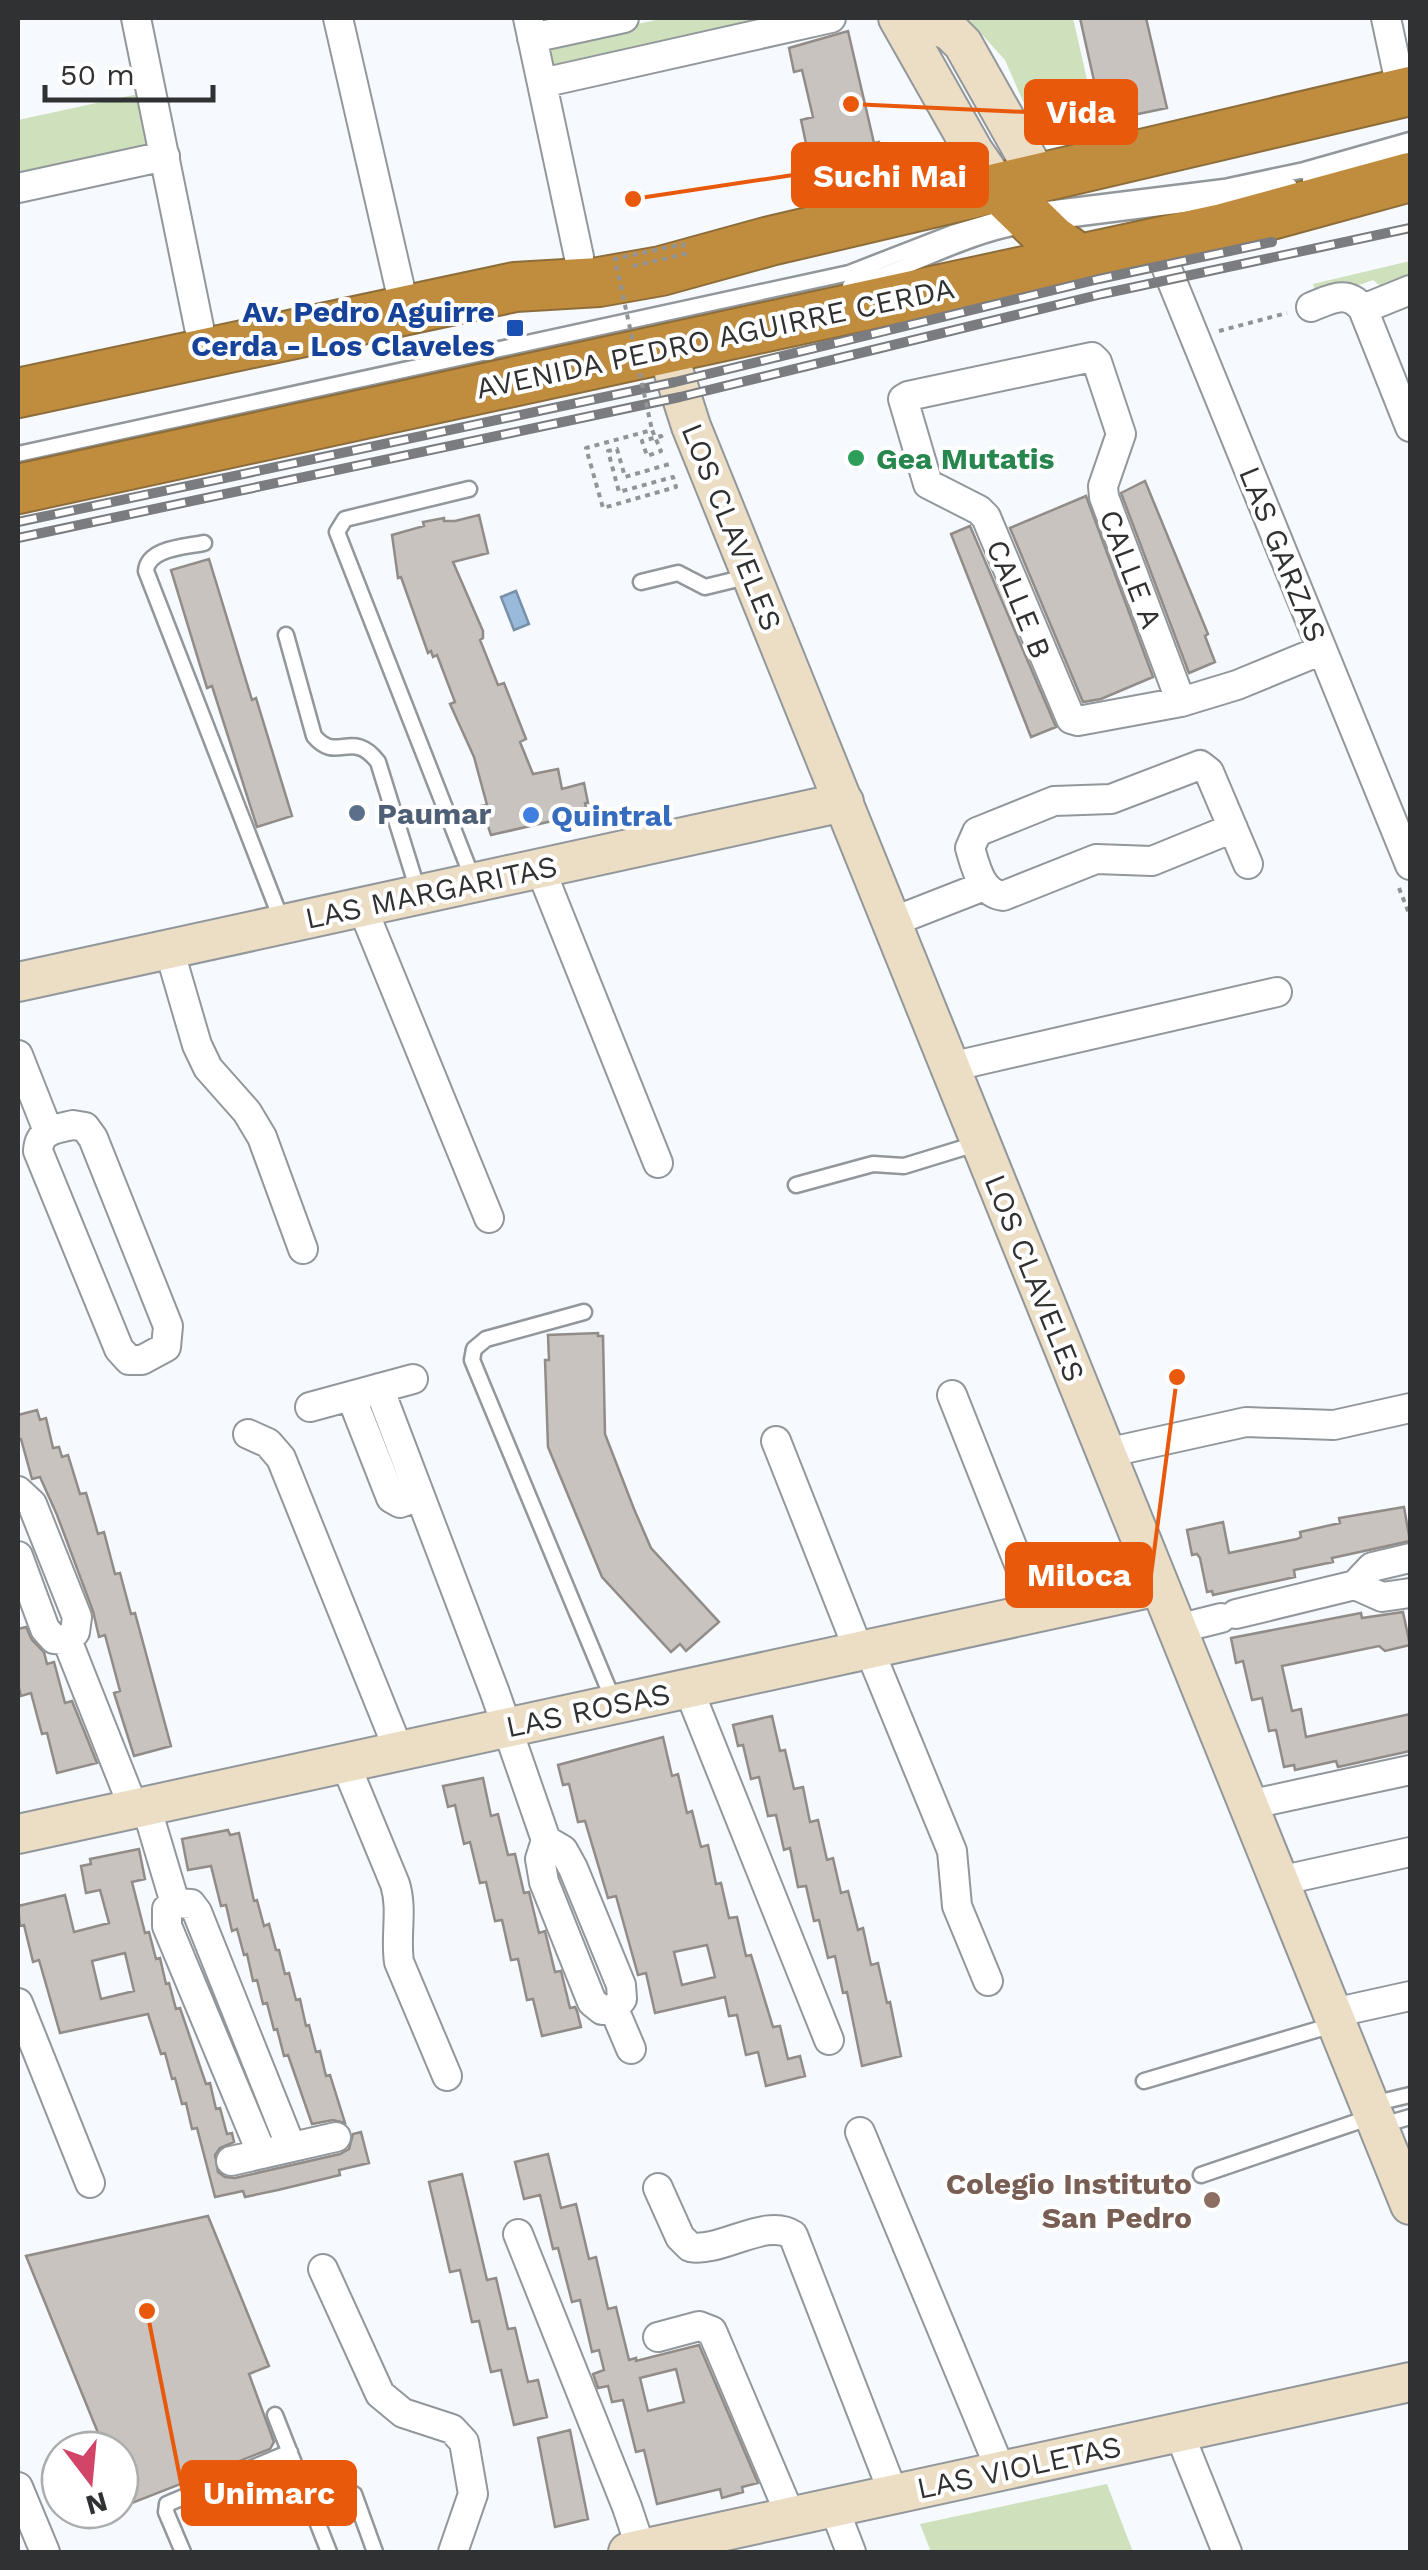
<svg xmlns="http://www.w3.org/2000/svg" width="1428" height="2570" viewBox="0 0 1428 2570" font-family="'Work Sans',sans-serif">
	<rect width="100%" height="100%" fill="#f6fafe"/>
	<path fill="#cfe0bc" d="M665,18H796L550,70L546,44Z
		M967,18H1073L1095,115L1035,129L1005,60Z
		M138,94L150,149L18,178V120Z
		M1410,261V295L1397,300L1373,280L1318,300L1313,284Z
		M1107,2484L1133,2552H931L920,2524Z"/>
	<path fill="#99bada" stroke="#7991a8" stroke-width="2.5" d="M516,591L529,624L514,630L501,597Z"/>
	<path fill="#c9c3bf" stroke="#918c88" stroke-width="2.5" fill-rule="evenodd" d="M1080,18H1146L1167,108L1114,119L1112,110L1101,112Z
		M848,31L874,143L879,142L885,164L814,181L801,120L813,117L802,70L794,72L789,48Z
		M1145,481L1208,634L1205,636L1215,662L1189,673L1121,493Z
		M1086,496L1153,677L1101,699L1083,702L1010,528Z
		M479,515L488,553L453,562L483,631V638L480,640L498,685L504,683L526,739L520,742L533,774L558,769L562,789L584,783L588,803H585L587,813L491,835L481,806L487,805L474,757L450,704L455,702L437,655L433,657L431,651L428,653L401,577L398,578L392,535L424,526L423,522L444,518V521H455Z
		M970,526L1056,727L1031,737L951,534Z
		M209,559L252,700L256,698L292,816L257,827L212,686L207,688L171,570Z
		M598,1333V1336H603L605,1434L634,1509L651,1548L719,1622L686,1651L680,1644L671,1652L602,1577L548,1447L545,1360H549L548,1335Z
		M37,1410L40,1420L46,1418L53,1448L59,1447L62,1457L68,1455L80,1494L86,1493L98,1534L104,1532L115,1574L120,1573L131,1614L135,1613L171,1746L134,1756L114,1693L120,1691L105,1635L99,1637L93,1611L57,1515L40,1477L32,1479L21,1439L18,1440V1415Z
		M1404,1507L1410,1541L1332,1558L1333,1562L1294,1570L1295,1577L1213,1595L1212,1591L1207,1592L1200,1558L1197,1554L1192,1555L1187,1530L1223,1522L1229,1553L1297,1539L1301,1537L1300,1532L1340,1523L1339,1518Z
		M1403,1612L1410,1645L1385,1651L1379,1646L1282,1666L1292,1711L1301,1709L1306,1737L1410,1714V1751L1338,1767L1336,1761L1295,1770L1294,1765L1284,1767L1276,1730L1269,1731L1262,1698L1252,1700L1243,1661L1236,1663L1231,1638L1361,1613L1362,1618Z
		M26,1627L32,1640L44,1652L47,1664L54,1662L65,1703L72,1701L97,1763L57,1773L47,1733L42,1734L31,1693L21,1696L18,1684V1629Z
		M772,1716L780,1751L785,1750L794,1789L803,1787L810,1822L818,1820L827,1860L833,1858L841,1893L848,1891L858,1930L863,1928L871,1965L878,1963L887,2003L890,2002L901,2056L862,2066L847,1992L843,1993L835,1956L828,1958L819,1920L814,1921L806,1886L798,1887L790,1848L784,1850L776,1815L768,1816L759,1777L751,1779L743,1745L738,1746L733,1725Z
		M663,1737L672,1776L678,1774L687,1813L692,1811L701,1847L708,1845L716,1884L721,1883L729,1918L737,1917L746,1956L751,1955L773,2027L780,2026L788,2059L800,2056L805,2076L766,2086L758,2052L746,2055L737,2015L729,2016L725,1997L655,2013L646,1973L638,1975L616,1896L608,1898L585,1821L578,1822L569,1784L563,1785L558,1765ZM707,1945L715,1977L682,1985L674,1952Z
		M483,1778L491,1816L498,1814L508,1855L515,1854L524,1893L529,1892L539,1933L545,1931L555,1972L561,1971L570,2008L575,2007L577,2011L581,2027L542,2036L533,1999L527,2000L518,1959L511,1960L502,1920L495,1921L486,1882L480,1883L470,1842L464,1844L455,1805L448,1807L443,1786Z
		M228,1830L230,1835L239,1833L254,1901L257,1900L264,1926L269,1924L276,1950H279L285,1974L289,1973L296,2000L300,1999L306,2026L309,2025L316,2052L320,2051L326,2076L330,2075L345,2123L333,2120L312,2124L288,2055L284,2056L277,2029L274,2030L267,2003L263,2004L257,1980L253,1981L247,1954L244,1955L237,1929L232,1931L226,1905L221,1906L211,1866L188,1870L182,1839Z
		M139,1849L145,1879L132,1882L145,1933L149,1932L156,1959L160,1958L166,1984L169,1983L176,2009L180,2008L206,2084L210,2083L216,2109L220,2108L227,2134L232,2133L234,2142L220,2148L215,2155L218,2172L225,2177L235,2178L340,2154L349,2149L353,2134L361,2132L369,2163L339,2170L340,2175L278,2190L245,2197L243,2191L215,2197L197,2128L192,2129L186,2103L182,2104L175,2078L172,2079L165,2053L161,2054L148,2014L60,2033L39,1960L33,1962L24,1925L20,1926L18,1906L65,1895L74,1932L109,1923L100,1890L86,1893L81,1866L91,1864L90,1859ZM125,1953L134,1991L101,1999L92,1961Z
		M548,2154L561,2208L576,2204L589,2259L596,2257L608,2309L616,2307L629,2360L636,2358V2361L699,2345L758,2483L742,2487L743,2492L722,2498L720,2489L657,2504L644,2450L636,2452L623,2400L612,2402L608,2386L598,2388L593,2374L604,2370L599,2350L592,2352L580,2300L572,2302L558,2248L553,2249L540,2195L524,2199L515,2162ZM676,2369L684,2402L648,2411L640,2378Z
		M462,2174L487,2280L496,2278L508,2329L515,2328L528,2382L538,2380L547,2417L514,2425L501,2370L491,2372L479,2321L472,2322L460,2270L450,2272L429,2182Z
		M208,2216L269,2366L249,2374L274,2442L270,2449L127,2505L120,2487V2450H105L26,2256Z
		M570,2430L588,2519L555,2527L538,2438Z"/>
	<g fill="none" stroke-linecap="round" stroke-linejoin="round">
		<g stroke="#92979b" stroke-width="19">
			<path id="lane" d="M1310,180L1410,151
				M1039,210L1224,187L1304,170L1410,140
				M1049,222L1223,200L1290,186
				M850,286C908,270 962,236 1023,226
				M18,454L849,273L952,233L1013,215
				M469,489L345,519L337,532L474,882
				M204,543C185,547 148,548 146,571L283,924
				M641,582L678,573L705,587L750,576
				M286,635L314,736C337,764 352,728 378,762L419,894
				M796,1185L873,1164L904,1166L979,1143
				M584,1312L486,1339L474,1349L472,1360L614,1702
				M1144,2081L1336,2024
				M1372,2104L1410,2095
				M1379,2126L1410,2117
				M1201,2175L1374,2116
				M275,2415L329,2552
				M354,2494L375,2552
				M183,2552L166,2512L167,2504L290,2452"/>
		</g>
		<g stroke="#92979b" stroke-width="32">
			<path id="street" d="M136,18L199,327
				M338,18L402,297
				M528,18L579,257
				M1386,18L1402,93
				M532,38L624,18
				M542,83L831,18
				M18,188L165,156
				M1156,242L1410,865
				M1311,307C1331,299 1347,289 1363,309L1410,290
				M1363,309L1410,427
				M1181,702L1104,497L1103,486L1121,434L1097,362L1092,357L908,396L903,399L928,484L979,510L986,517L1071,719L1078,721L1181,702L1237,685L1322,650
				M1233,828L1152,861L1096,859L1003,896C981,893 976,868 970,848L977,832L1054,801L1111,799L1200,765L1209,772L1248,864
				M540,868L658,1163
				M362,907L489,1218
				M892,922L984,886
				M169,949L197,1045L208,1068L247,1112L262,1137L303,1249
				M18,1055L48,1131
				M950,1067L1277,992
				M73,1125L85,1127L93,1138L168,1326L166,1347L142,1360H129L119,1349L38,1151C39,1130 55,1129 73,1125Z
				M379,1388L495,1693L546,1840L540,1859L544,1882L592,2002L602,2010L614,2009
				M952,1395L1038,1612
				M351,1396L391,1498L400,1503L420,1496
				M310,1407L413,1379
				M248,1434L268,1443L281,1458L399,1751
				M776,1441L859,1651
				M1106,1453L1246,1422L1334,1425L1410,1408
				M18,1491L32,1504L77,1617L75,1632L67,1640
				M18,1556L45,1629L54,1639L67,1640
				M1355,1585L1382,1597L1410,1593
				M1236,1614L1355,1585L1372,1567L1410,1558
				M1177,1629L1221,1618
				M67,1640L134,1809
				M869,1649L952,1851L957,1906L988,1981
				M688,1688L829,2040
				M345,1763L395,1884C403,1910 395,1935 399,1962L447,2076
				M1248,1805L1410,1770
				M146,1806L175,1903
				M546,1840L563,1850L573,1868L621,1985L622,1999L614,2009
				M1279,1881L1410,1852
				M175,1903L191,1904L197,1912L291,2147
				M175,1903L167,1909V1926L262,2154
				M18,2003L90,2183
				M614,2009L631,2049
				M1333,2013L1410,1996
				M860,2132L1001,2471
				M231,2161L336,2137
				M658,2188L680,2237L690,2247C721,2253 766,2217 793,2235L894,2495
				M518,2234L627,2507L642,2552
				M323,2269L380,2394L403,2413L452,2429L464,2442L473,2494L453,2552
				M658,2337L699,2326L712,2331L791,2517
				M1179,2433L1227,2552
				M18,2487L45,2552
				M834,2508L851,2552"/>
		</g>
		<g stroke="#92979b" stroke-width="42">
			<path id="secondary" d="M898,18L974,152L999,188
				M922,18L951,32L963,44L1039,179
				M666,348L691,426L1410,2205
				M18,982L844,802
				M18,1834L1159,1586
				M628,2552L1410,2382"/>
		</g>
		<g stroke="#8d6d3a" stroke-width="52">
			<path id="highway" d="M999,188L1051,239L1079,259
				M18,393L515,287L599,282L661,271L770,241L1410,91
				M18,489L1223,228L1410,177"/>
		</g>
		<path stroke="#929497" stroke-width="4" stroke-dasharray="5 5" stroke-linecap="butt" d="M1219,331L1287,313
			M662,438L661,436L642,441L647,456L661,451L652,430L586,448L603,508L676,487L673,477L619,492L608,451L617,449L625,477L673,463
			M1399,888L1410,916"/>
		<use href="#lane" stroke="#fff" stroke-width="14"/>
		<use href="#street" stroke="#fff" stroke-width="28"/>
		<use href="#secondary" stroke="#ecddc5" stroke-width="38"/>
		<use href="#highway" stroke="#c08d3e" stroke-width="48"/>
		<g stroke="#7a7c7f" stroke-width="10">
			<path id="rail" d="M18,522L675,382L1099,279L1272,242
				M18,538L680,397L1102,294L1410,228"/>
		</g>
		<use href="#rail" stroke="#fff" stroke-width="6" stroke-dasharray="19" stroke-linecap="butt"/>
		<path stroke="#929497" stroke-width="4" stroke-dasharray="5 5" stroke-linecap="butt" d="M633,266L685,254L683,244L615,259L652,430"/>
	</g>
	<rect fill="#1a4fb4" stroke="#fff" stroke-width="4" x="505" y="318" width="20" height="20" rx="5"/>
	<circle fill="#2e9e5b" stroke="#fff" stroke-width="4" cx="856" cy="458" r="10"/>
	<circle fill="#5c6f8a" stroke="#fff" stroke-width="4" cx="357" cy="813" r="10"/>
	<circle fill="#3f7fe0" stroke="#fff" stroke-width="4" cx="531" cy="815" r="10"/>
	<circle fill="#8d6e63" stroke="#fff" stroke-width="4" cx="1212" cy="2200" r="10"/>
	<g text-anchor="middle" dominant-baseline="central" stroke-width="8" stroke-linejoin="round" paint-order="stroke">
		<g font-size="30" font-weight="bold" fill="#164399" stroke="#fff" text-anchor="end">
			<text x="495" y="311">Av. Pedro Aguirre<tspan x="495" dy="34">Cerda - Los Claveles</tspan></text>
		</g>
		<g font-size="30" fill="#2f3132" stroke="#fff">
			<text transform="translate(715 338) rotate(-12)">AVENIDA PEDRO AGUIRRE CERDA</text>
			<text transform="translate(732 527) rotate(68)">LOS CLAVELES</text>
			<text transform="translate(1283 554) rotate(68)">LAS GARZAS</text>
			<text transform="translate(1131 569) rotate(69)">CALLE A</text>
			<text transform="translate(1019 599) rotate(68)">CALLE B</text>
			<text transform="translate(431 892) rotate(-12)">LAS MARGARITAS</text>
			<text transform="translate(1035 1278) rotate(68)">LOS CLAVELES</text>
			<text transform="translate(588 1710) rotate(-12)">LAS ROSAS</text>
			<text transform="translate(1019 2467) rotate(-12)">LAS VIOLETAS</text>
		</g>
		<g font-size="30" font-weight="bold" fill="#27864d" stroke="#fff" text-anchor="start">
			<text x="876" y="458">Gea Mutatis</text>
		</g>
		<g font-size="30" font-weight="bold" fill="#4e5e75" stroke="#fff" text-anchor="start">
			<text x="377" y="813">Paumar</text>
		</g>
		<g font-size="30" font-weight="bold" fill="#366cbe" stroke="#fff" text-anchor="start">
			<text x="551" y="815">Quintral</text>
		</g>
		<g font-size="30" font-weight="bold" fill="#785e54" stroke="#fff" text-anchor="end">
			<text x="1192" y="2183">Colegio Instituto<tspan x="1192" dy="34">San Pedro</tspan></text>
		</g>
	</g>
	<path fill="none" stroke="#e8590c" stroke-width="4" d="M851 104L1026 112M633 199L793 175M1177 1377L1151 1575M147 2311L183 2493"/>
	<g fill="#e8590c" stroke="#fff" stroke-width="4">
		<circle cx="851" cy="104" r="10"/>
		<circle cx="633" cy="199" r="10"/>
		<circle cx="1177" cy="1377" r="10"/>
		<circle cx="147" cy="2311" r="10"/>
	</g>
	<g fill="#e8590c" stroke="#e8590c" stroke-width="4">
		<rect x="1026" y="81" width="110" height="62" rx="10"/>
		<rect x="793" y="144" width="194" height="62" rx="10"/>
		<rect x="1007" y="1544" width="144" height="62" rx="10"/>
		<rect x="183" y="2462" width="172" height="62" rx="10"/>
	</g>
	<g font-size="32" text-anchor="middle" font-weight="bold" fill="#fff">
		<text x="1081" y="123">Vida</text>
		<text x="890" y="187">Suchi Mai</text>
		<text x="1079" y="1586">Miloca</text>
		<text x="269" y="2504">Unimarc</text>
	</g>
	<rect width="1428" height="2570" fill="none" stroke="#2f3132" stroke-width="40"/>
	<g transform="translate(90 2480) rotate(164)"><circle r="48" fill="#ffffff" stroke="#acadad" stroke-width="2.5"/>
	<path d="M0-8L18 38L0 25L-18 38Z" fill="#d34469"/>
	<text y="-15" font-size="28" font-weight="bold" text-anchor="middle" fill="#2f3132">N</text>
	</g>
	<path d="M45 85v15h168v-15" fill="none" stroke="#2f3132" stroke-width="5"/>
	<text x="60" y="85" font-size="30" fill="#2f3132" stroke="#ffffff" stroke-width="8" paint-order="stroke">50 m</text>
</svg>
